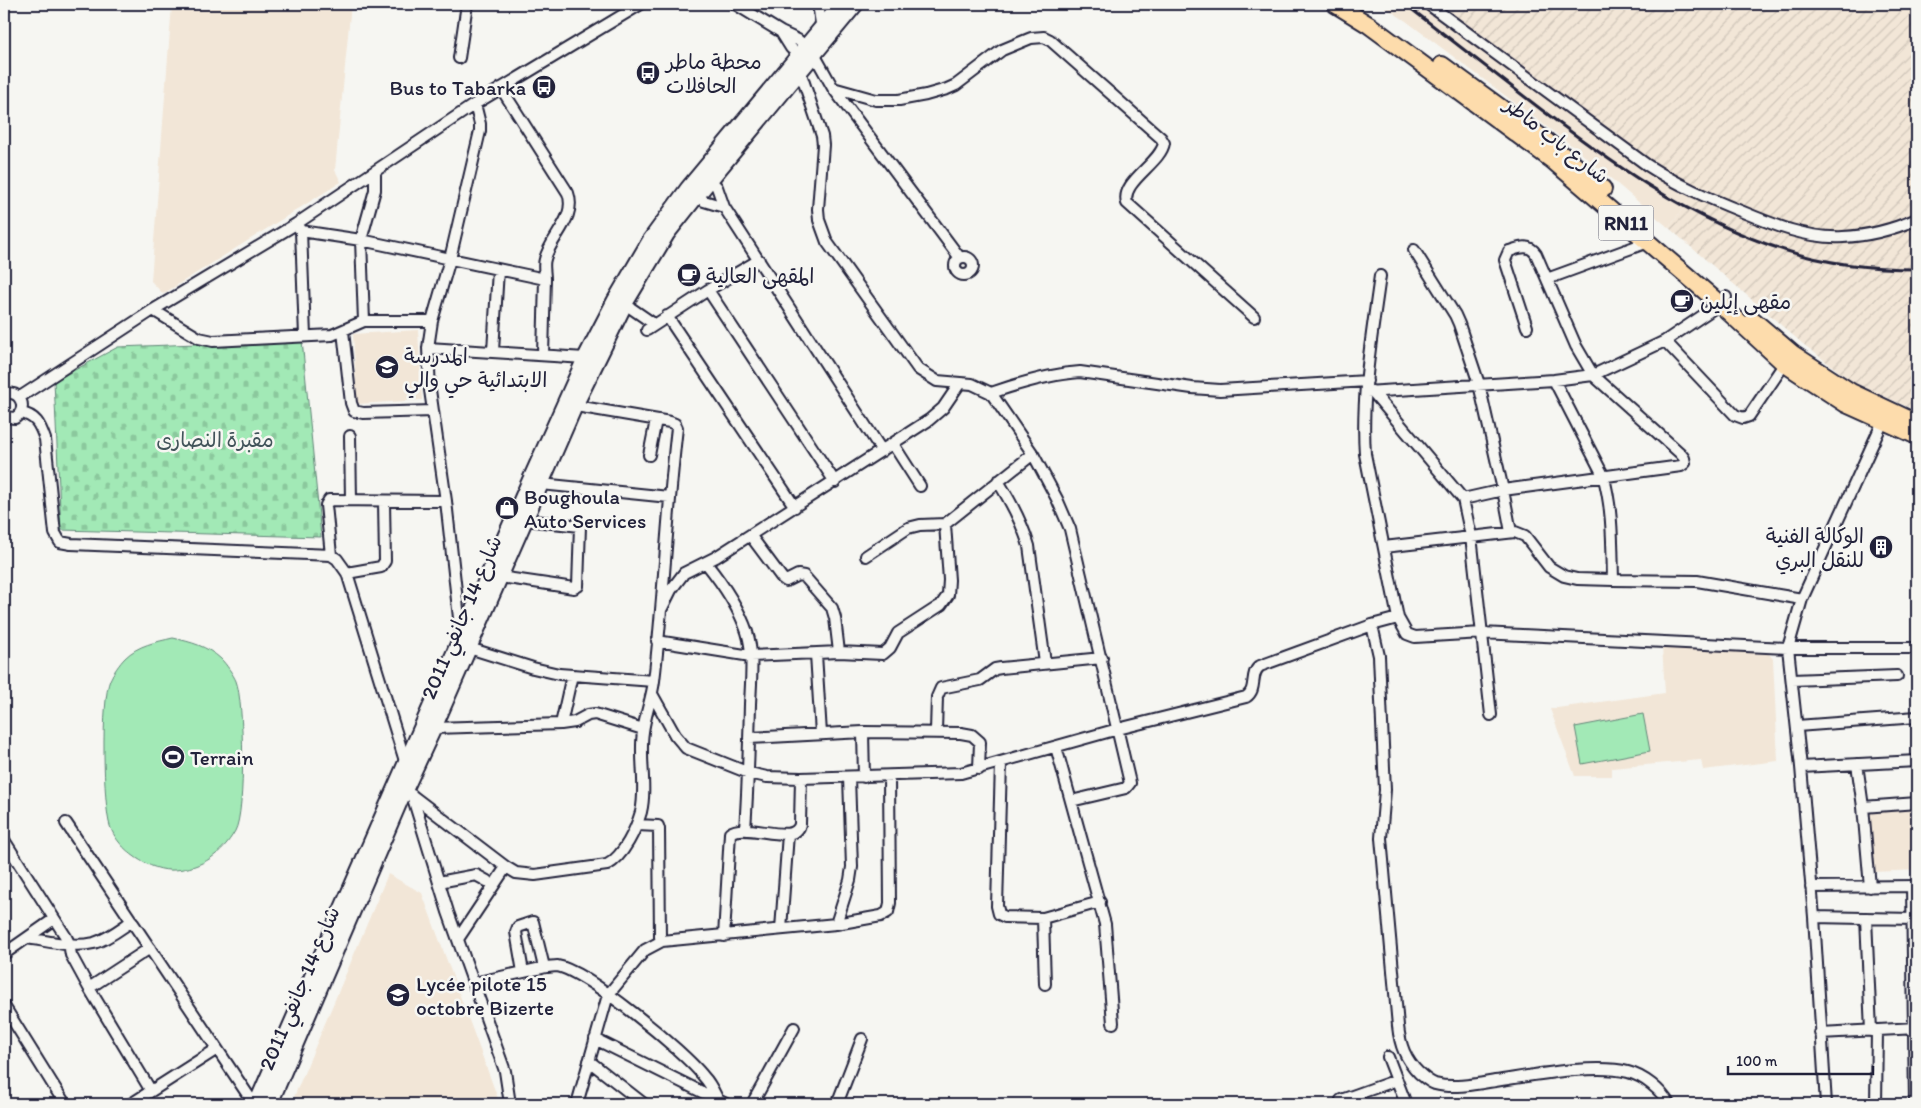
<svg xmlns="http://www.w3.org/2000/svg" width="1921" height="1108" viewBox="0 0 1921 1108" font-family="Itim,'Playpen Sans Arabic',sans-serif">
	<defs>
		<pattern id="industrial-furrows" width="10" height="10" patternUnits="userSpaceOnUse" patternTransform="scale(1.25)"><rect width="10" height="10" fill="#f2e6d7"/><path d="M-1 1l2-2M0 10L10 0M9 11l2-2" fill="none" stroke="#cfc5b9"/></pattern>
		<pattern id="cemetery-stones" width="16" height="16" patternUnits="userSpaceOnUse" patternTransform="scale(1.25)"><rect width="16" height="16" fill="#a2e9b6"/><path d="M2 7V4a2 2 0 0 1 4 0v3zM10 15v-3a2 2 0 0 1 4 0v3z" fill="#8bc89d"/></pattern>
	</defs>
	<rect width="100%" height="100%" fill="#f6f6f2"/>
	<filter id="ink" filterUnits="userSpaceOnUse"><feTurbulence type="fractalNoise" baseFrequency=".02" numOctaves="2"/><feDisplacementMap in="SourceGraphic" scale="10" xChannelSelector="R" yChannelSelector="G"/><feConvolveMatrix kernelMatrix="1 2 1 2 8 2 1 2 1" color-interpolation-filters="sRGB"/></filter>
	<g filter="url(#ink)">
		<path fill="#f2e6d7" d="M172,4H351L335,170L341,182L163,294L151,281Z
			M1380,4H1424L1649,172L1691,197L1669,228L1575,148L1406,21Z
			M418,330L422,400L357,404L353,334Z
			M1662,646L1768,653L1773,659L1778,761L1703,770L1701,760L1612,768V776H1575L1550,709L1665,693Z
			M1869,804L1917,805V870L1872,872Z
			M388,874L422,893L500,1104H321L294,1097Z"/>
		<path fill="url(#industrial-furrows)" d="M1424,4H1917V411L1854,383L1803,344L1669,228L1691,197L1649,172Z"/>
		<path fill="#a2e9b6" stroke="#628678" d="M173,638C191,642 207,646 221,659C226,664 233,674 236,681C244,701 246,812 235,831C222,854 202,868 175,870C150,872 118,850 110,826C103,804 101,701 110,680C113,673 120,663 125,658C138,645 156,642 173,638Z
			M1643,714L1650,751L1582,764L1575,727Z"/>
		<path fill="url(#cemetery-stones)" stroke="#628678" d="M302,340L321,537L61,530L54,381L118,347Z"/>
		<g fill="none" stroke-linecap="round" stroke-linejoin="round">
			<g stroke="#22223b" stroke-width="14">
				<path id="minor" d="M735,4L781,32L798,40L814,54L833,88L960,258
					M818,4L822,30
					M1428,4L1647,165C1678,185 1708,198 1743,212C1774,225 1808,239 1843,237C1868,236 1894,229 1917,219
					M781,32L791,48L802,58
					M459,58L467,4
					M800,71L822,136L823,145L818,209L819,220L827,242L918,369L937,381L972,384L991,393L1033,454L1057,499L1070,529L1130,783L1126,788L1071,801
					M501,88L568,193C577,218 551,236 545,259C543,265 545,272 545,279
					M833,88L876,100H899L926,95L947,89L956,85L1002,50L1031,38L1044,37L1050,40L1161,138L1164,143C1161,163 1120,182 1127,203L1254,317
					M707,177L717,187L724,207L882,451
					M692,192L704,201L724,207
					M296,224L301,231L361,240L545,279L543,355
					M301,231L305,336
					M1414,250L1455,315L1459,324L1479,384L1503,490L1511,532
					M955 266a9 9 0 1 1 18 0a9 9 0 1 1-18 0Z
					M1547,279L1648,242
					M708,290L835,482
					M625,304L654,324
					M153,310L199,338L213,341L332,335L364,321H432
					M667,316L795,507
					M364,321L361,240L375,190V172
					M647,330L708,290L759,260
					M343,331L351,403L354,411L363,413L433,411
					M1665,341L1735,415L1743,418L1749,416L1787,360
					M428,348L585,358
					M493,351L498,270
					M1554,380L1603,475C1613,509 1612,545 1613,580
					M1372,391L1463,499L1471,536L1491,715
					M1366,392L1554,380L1593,375L1665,341L1720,304L1726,297
					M991,393C1020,383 1050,374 1080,372L1192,388L1220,390L1367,381
					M4,394C20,389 29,408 15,418L4,417
					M20,397L153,310L296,224L475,104L641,4
					M20,413C36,415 40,425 45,439L55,533L60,542L71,544L331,555L337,559L347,573L405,761
					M350,436L351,500
					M893,444L920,486
					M649,455L656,420
					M998,481C1011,502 1022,522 1029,546L1045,663
					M541,484L669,497
					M1463,499L1503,490L1681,466L1685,463L1684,458L1680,453L1593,375L1576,346L1536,254C1529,243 1519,248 1509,251L1505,260L1527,327
					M750,535L782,578L786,581L798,575L804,576L832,608L835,618L839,652
					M1384,547L1515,532L1525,536L1549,567L1564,576L1577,579L1613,580L1697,581L1802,599
					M331,555L326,505L329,500L446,501
					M866,556L908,528L920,525L945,524L1033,454
					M706,563C722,583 739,608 747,632C754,654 751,680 750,704C749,746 748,787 745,829
					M347,573L381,567L385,561L384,501
					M500,577L574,588L578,586L580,526L525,520
					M662,608L671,590L684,573L716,557L929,420L943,408L960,383
					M1398,618L1407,634L1415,637L1482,633L1788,648H1917
					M1372,625L1379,656L1385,790L1381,838L1398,1026C1400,1045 1405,1059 1419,1073C1424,1077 1429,1082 1435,1084C1453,1089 1477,1084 1495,1081C1530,1076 1595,1063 1628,1072C1644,1076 1661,1090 1669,1104
					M461,636L446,501L430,390L428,348L432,321L450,259L480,131V124L475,104
					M657,641L751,656L839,652L883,654L890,648L898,633L941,605L948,595L949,580L945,524
					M469,648L533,668L559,674L654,681
					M816,654L821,734
					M1792,680L1897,676
					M652,694L675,735L686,748L749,773L767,777L801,778L961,773L1118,729L1246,697C1258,689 1249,674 1260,666L1372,625L1398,618L1365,454C1361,395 1372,335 1380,276
					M561,724L572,675
					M429,726L434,728L561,724L575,722L588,715L595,714L643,729
					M1797,726L1917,717
					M936,731L937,697L941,688L980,680L995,669L1001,668L1102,658
					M863,732L864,777
					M749,738L863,732L961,733L972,735L980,742L979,769
					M1056,747L1105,924L1113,1023
					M1001,763L997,906L999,914L1005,917L1043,918L1100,902
					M1857,764L1863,807L1870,887
					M1801,767L1917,761
					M401,787L506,867L516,873L535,875L607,865C624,856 636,829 641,812C647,786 639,758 643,732C645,715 652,698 654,681C664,597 667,512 677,428L675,424L670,422L570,405
					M412,795L448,912L505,1071L510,1104
					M1863,807L1917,803
					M66,823L254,1104
					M637,825L658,826L659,829L660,937L662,941
					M4,840L66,937L69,943L71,955L89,988L151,1091
					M439,882L476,875L487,881
					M1912,886L1915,1104
					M1811,887L1917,886
					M1814,917L1914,919
					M1043,918L1045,984
					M1866,918L1871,1031
					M836,924L850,880L852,867L849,777
					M781,929L788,834
					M724,936L730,833C746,821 796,847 800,824L801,778
					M27,938C48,941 73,948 94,943C108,939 120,929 132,921
					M458,939L506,867
					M4,954L54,919
					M523,972L516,932L518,927L533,922L544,967
					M474,983L546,967C549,967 554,966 557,966C587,971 684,1051 704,1077C710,1083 714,1092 718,1100
					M89,988L150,948
					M4,1006L65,1104
					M1820,1033L1917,1028
					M595,1039L726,1104
					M1388,1057L1406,1104
					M589,1061L644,1104
					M1341,1100L1397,1080
					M131,1104L217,1049
					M577,1104L608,995L645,950L662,941L836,924L881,916L888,912L890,903L889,776
					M752,1104L794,1028
					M837,1104L862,1039
					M1826,1104L1814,917L1801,767L1788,648L1802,599L1885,417
					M1876,1104L1877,1031"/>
			</g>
			<g stroke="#22223b" stroke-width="18">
				<path id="secondary" d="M256,1104L529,482L585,358L615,300L650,240L688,188L841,4
					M270,1104L401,799L434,728L541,484L575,406L625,304L667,234L697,196L856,4"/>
			</g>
			<g stroke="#22223b" stroke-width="20">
				<path id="primary" d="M1335,4L1369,25L1552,160L1720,304L1785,364L1846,404L1917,436
					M1442,65L1545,140L1603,189
					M1753,320L1793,354L1851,392L1917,423"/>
			</g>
			<use href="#minor" stroke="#f6f6f2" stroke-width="10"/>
			<use href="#secondary" stroke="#f6f6f2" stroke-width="14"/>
			<use href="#primary" stroke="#fddcac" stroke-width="16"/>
			<path stroke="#22223b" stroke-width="3" d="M1405,4C1445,35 1485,66 1525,97C1605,159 1688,220 1787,251C1828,264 1874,269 1917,269"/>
		</g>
	</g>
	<defs>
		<g id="bus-disc" transform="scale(1.25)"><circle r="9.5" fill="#22223b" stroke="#f6f6f2"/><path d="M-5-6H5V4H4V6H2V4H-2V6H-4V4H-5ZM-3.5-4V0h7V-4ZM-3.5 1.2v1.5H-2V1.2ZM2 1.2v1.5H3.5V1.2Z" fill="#fff"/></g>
		<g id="cafe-disc" transform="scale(1.25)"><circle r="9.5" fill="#22223b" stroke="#f6f6f2"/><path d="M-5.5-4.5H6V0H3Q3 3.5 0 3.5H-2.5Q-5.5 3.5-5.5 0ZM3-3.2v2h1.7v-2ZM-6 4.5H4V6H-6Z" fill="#fff"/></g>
		<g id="school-disc" transform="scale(1.25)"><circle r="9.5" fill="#22223b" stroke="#f6f6f2"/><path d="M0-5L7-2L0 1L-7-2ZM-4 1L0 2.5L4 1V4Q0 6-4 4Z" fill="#fff"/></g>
		<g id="shop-disc" transform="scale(1.25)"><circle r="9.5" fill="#22223b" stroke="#f6f6f2"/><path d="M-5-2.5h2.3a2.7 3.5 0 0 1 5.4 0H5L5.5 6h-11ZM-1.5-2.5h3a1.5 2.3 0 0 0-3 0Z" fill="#fff"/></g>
		<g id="building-disc" transform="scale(1.25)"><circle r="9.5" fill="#22223b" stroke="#f6f6f2"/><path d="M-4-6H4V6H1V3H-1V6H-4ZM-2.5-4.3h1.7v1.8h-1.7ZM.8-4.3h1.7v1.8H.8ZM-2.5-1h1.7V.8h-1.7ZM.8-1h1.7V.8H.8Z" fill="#fff"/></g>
		<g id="stadium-disc" transform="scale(1.25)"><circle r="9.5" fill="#22223b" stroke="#f6f6f2"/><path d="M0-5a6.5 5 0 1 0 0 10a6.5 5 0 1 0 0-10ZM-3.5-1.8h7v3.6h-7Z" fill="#fff"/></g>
	</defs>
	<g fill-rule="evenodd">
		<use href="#bus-disc" x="648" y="73"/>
		<use href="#bus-disc" x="544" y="87"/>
		<use href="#cafe-disc" x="689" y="275"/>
		<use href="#cafe-disc" x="1682" y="301"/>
		<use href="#school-disc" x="387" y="367"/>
		<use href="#shop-disc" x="507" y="508"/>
		<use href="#building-disc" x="1881" y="547"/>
		<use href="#stadium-disc" x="173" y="757"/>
		<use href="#school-disc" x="398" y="995"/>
	</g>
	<g text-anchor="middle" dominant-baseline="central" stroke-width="5" stroke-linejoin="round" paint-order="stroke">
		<rect fill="#f6f6f2" stroke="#626272" stroke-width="1" x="1598.5" y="205.5" width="55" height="35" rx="4"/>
		<g font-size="20" font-weight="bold" fill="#22223b">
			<text x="1626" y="223">RN11</text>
		</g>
		<g font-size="21" fill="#22223b" stroke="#f6f6f2" text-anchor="start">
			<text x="666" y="61">محطة ماطر<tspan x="666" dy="24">الحافلات</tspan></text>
			<text x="526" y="87" text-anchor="end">Bus to Tabarka</text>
			<text x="706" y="275">المقهى العالية</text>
			<text x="1700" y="301">مقهى إيلين</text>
			<text x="404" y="355">المدرسة<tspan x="404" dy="24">الابتدائية حي والي</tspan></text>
			<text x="524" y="496">Boughoula<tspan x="524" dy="24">Auto Services</tspan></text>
			<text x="1864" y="535" text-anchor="end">الوكالة الفنية<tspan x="1864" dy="24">للنقل البري</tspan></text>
			<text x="190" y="757">Terrain</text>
			<text x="416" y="983">Lycée pilote 15<tspan x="416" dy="24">octobre Bizerte</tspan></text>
		</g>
		<g font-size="21" fill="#22223b" stroke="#f6f6f2">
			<text transform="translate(1557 140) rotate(38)">شارع باب ماطر</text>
			<text transform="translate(461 617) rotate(-67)">شارع 14 جانفي 2011</text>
			<text transform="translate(299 988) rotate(-67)">شارع 14 جانفي 2011</text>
		</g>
		<g font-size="21" fill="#42545a" stroke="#f6f6f2">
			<text x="215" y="439">مقبرة النصارى</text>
		</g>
	</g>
	<rect width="1921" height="1108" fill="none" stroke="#f6f6f2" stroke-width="20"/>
	<rect x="10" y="10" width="1901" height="1088" fill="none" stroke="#22223b" stroke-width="2" filter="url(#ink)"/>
	<path d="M1728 1066v8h145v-8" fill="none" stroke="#22223b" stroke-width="2.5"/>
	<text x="1736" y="1066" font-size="15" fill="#22223b" stroke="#f6f6f2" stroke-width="4" paint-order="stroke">100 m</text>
</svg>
